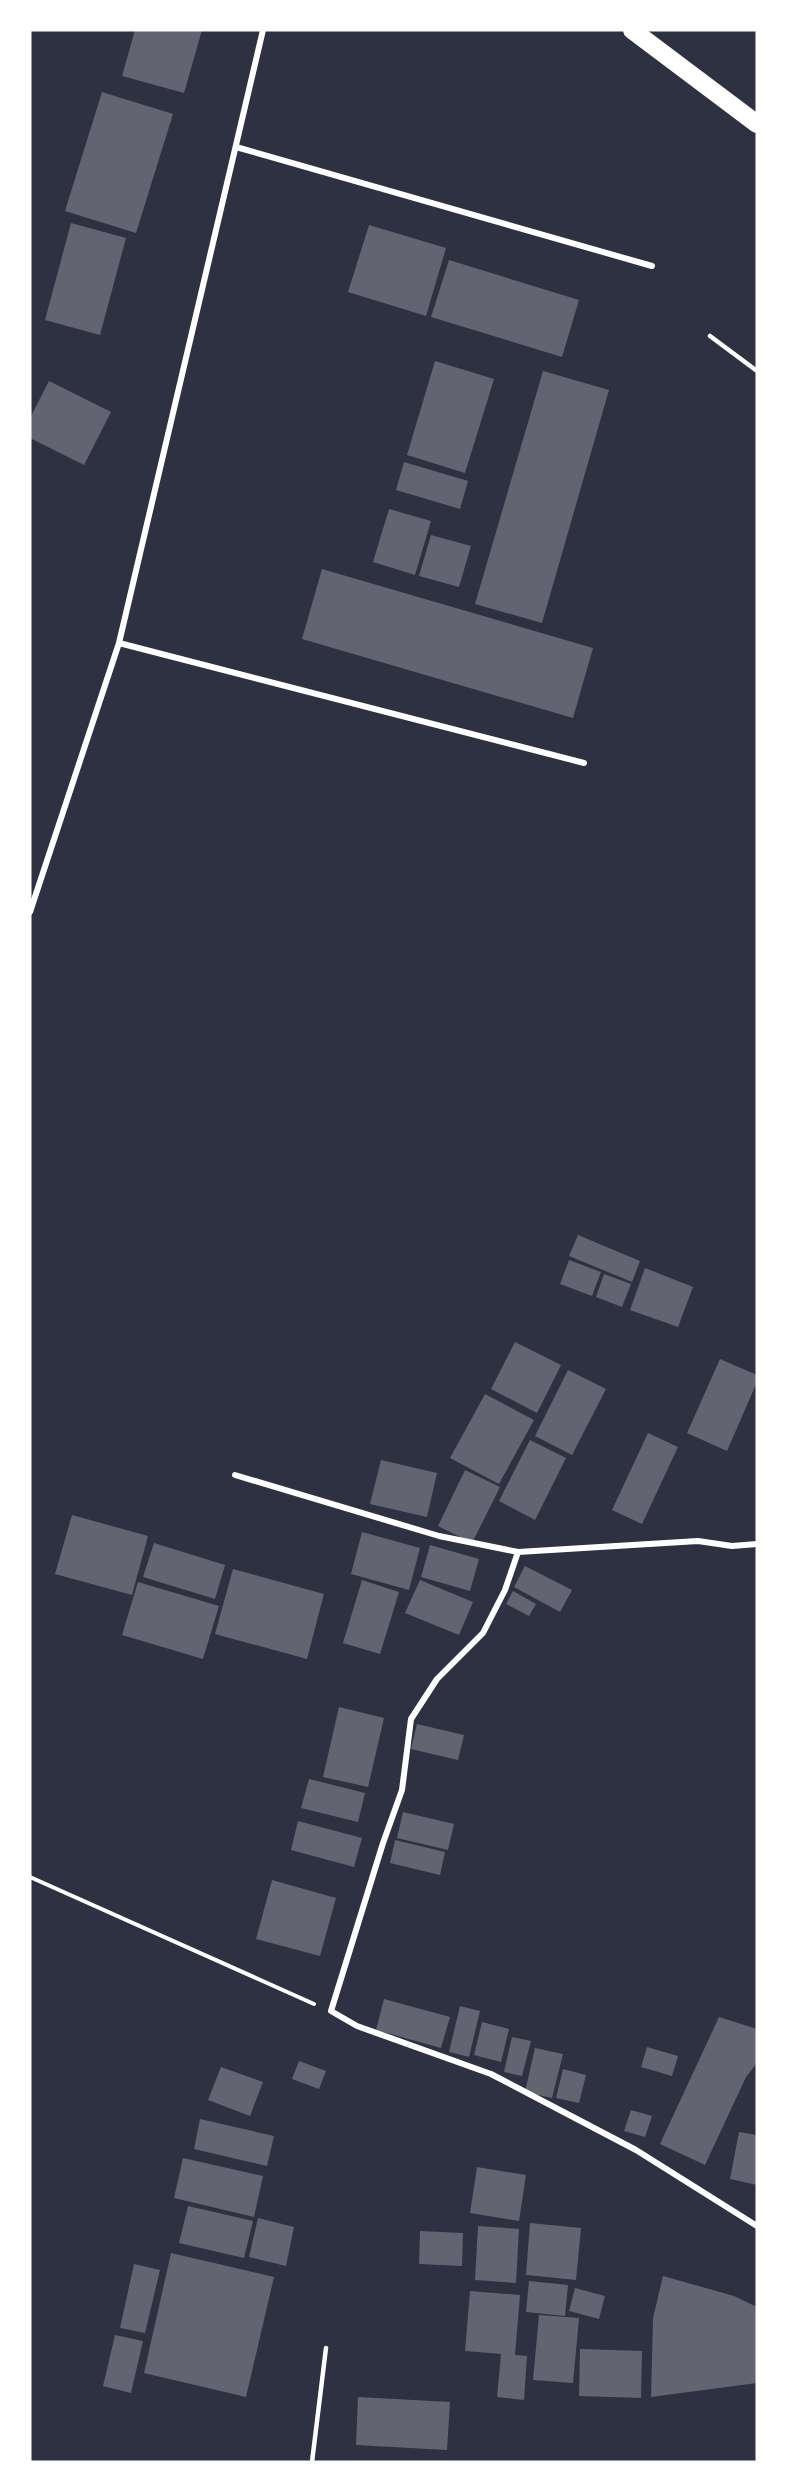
<svg xmlns="http://www.w3.org/2000/svg" width="787" height="2492" viewBox="0 0 787 2492" font-family="'Alegreya Sans',sans-serif">
	<rect width="100%" height="100%" fill="#2d3142"/>
	<path fill="#626471" d="M135,30H202L184,93L122,76Z
		M102,92L173,114L136,233L65,211Z
		M71,223L126,238L100,335L45,320Z
		M369,225L446,248L426,316L348,292Z
		M449,260L579,300L562,357L431,317Z
		M435,361L494,379L465,473L407,455Z
		M543,371L609,390L542,623L475,604Z
		M49,381L111,412L84,465L30,438V418Z
		M404,462L468,481L460,509L396,490Z
		M389,509L431,521L415,575L373,562Z
		M431,535L471,546L459,587L419,576Z
		M322,569L593,648L573,718L302,639Z
		M578,1235L640,1261L632,1282L569,1256Z
		M569,1260L601,1272L592,1296L560,1284Z
		M645,1268L693,1287L678,1327L630,1310Z
		M604,1274L631,1284L622,1307L596,1297Z
		M515,1342L561,1365L537,1413L491,1389Z
		M720,1359L757,1375V1382L727,1451L687,1433Z
		M568,1370L606,1389L572,1455L535,1436Z
		M485,1394L534,1420L499,1484L450,1458Z
		M648,1433L678,1447L642,1524L612,1510Z
		M530,1440L566,1458L535,1520L499,1501Z
		M381,1460L437,1473L427,1517L370,1504Z
		M465,1470L500,1487L472,1543L438,1526Z
		M72,1515L148,1536L132,1595L55,1574Z
		M362,1532L420,1548L409,1590L351,1574Z
		M154,1543L225,1565L215,1599L143,1577Z
		M430,1545L479,1559L470,1591L421,1577Z
		M525,1566L572,1590L560,1612L514,1587Z
		M233,1569L324,1594L307,1659L215,1634Z
		M362,1580L399,1592L380,1654L343,1643Z
		M420,1580L473,1602L459,1635L405,1613Z
		M138,1582L219,1606L203,1659L122,1635Z
		M513,1591L536,1604L529,1616L506,1604Z
		M339,1707L384,1718L368,1787L323,1777Z
		M417,1724L464,1735L458,1760L411,1749Z
		M309,1779L365,1793L358,1822L301,1808Z
		M403,1812L454,1824L448,1850L397,1838Z
		M298,1821L362,1838L354,1867L291,1850Z
		M395,1840L445,1852L440,1875L390,1863Z
		M272,1880L336,1898L320,1956L256,1939Z
		M384,1999L450,2017L441,2048L376,2030Z
		M460,2006L480,2011L469,2057L449,2052Z
		M719,2017L757,2029V2063L746,2077L705,2165L660,2144Z
		M482,2022L509,2029L501,2062L474,2055Z
		M512,2037L531,2041L522,2076L504,2072Z
		M647,2047L678,2056L672,2076L641,2067Z
		M535,2048L563,2054L552,2098L525,2092Z
		M299,2061L326,2071L319,2089L292,2079Z
		M221,2067L263,2082L250,2116L208,2100Z
		M563,2069L586,2075L579,2103L556,2098Z
		M631,2110L652,2116L645,2137L624,2131Z
		M200,2119L274,2136L267,2166L194,2149Z
		M739,2132L757,2135V2185L730,2179Z
		M183,2158L263,2176L254,2217L174,2198Z
		M477,2167L526,2175L519,2221L470,2213Z
		M188,2206L253,2221L244,2258L179,2243Z
		M258,2218L294,2227L286,2266L249,2257Z
		M530,2223L581,2228L576,2280L526,2275Z
		M478,2226L519,2229L516,2283L475,2280Z
		M420,2231L463,2233L462,2266L419,2264Z
		M171,2253L274,2277L246,2397L144,2373Z
		M134,2264L160,2270L145,2333L120,2328Z
		M663,2276L734,2296L757,2307V2383L651,2397L653,2318Z
		M529,2281L568,2285L565,2316L526,2312Z
		M575,2288L605,2296L599,2319L569,2311Z
		M470,2291L520,2295L515,2355L527,2356L524,2400L497,2397L501,2354L465,2351Z
		M539,2315L579,2318L573,2383L533,2380Z
		M115,2335L143,2341L131,2393L103,2386Z
		M580,2349L642,2351L641,2398L579,2396Z
		M358,2397L450,2402L447,2450L356,2445Z"/>
	<g fill="none" stroke-linecap="round" stroke-linejoin="round">
		<path stroke="#fff" stroke-width="4" d="M30,1877L314,2004"/>
		<path stroke="#fff" stroke-width="4.5" d="M710,336L757,371
			M312,2462L326,2348"/>
		<path stroke="#fff" stroke-width="6" d="M236,147L652,266
			M119,643L584,763
			M30,912L119,643L263,30
			M235,1475L439,1536L518,1552
			M757,1544L732,1546L698,1541L518,1552L505,1590L483,1633L437,1679L411,1719L402,1790L383,1843L331,2011L357,2026L491,2074L636,2150L757,2226"/>
		<path stroke="#fff" stroke-width="18" d="M632,30L757,124"/>
	</g>
	<rect width="787" height="2492" fill="none" stroke="#ffffff" stroke-width="63"/>
</svg>
